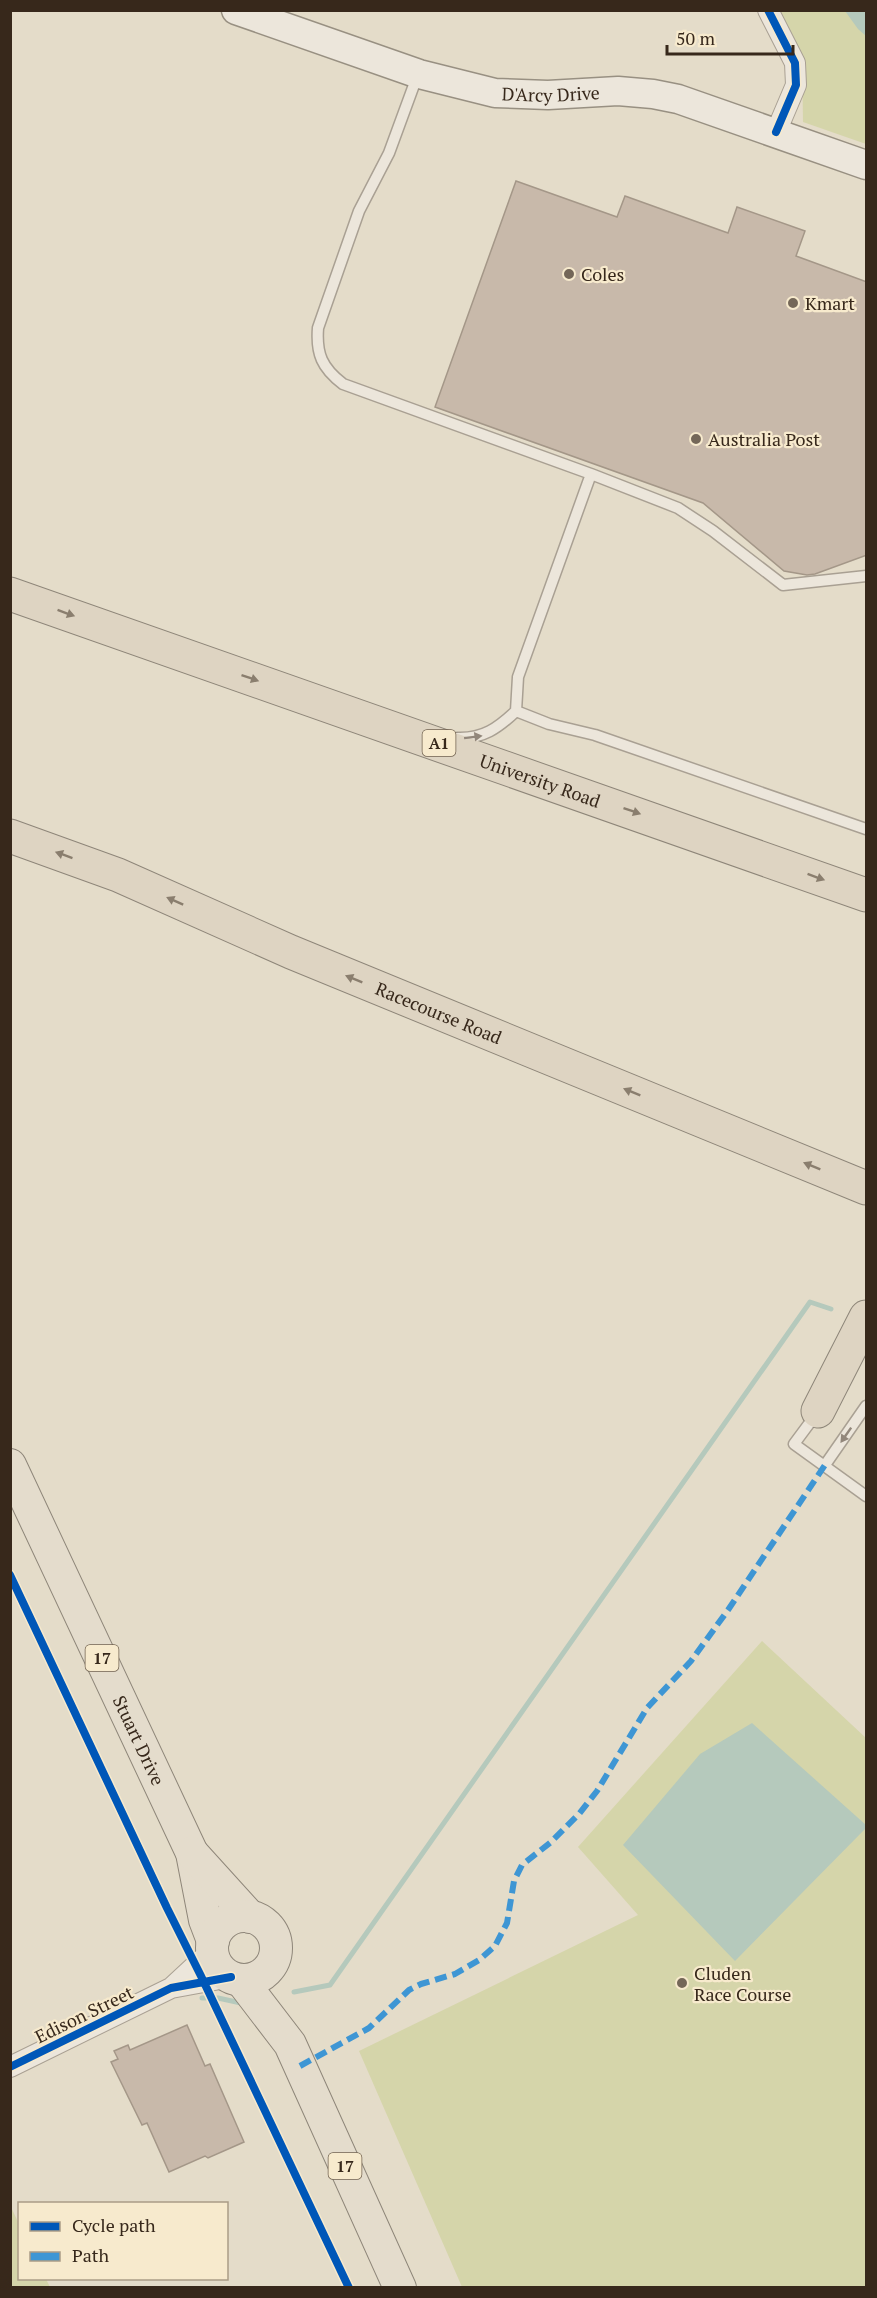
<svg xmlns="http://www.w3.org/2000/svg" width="877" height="2298" viewBox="0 0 877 2298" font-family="'PT Serif',serif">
	<rect width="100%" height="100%" fill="#e4dcc9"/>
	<path fill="#d5d5aa" d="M777,11H866V144L803,122L802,57Z
		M762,1641L866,1738V2287H462L359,2051L638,1915L578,1847Z
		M10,2205L19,2224L20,2278L46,2279L50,2287H11Z"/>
	<path fill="#b5c9bc" d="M845,11H866V36L858,29Z
		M752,1723L866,1825V1828L735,1961L623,1845L700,1754Z"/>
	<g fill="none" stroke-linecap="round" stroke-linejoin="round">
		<path stroke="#b5c9bc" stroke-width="5" d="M294,1992L330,1985L810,1302L831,1309
			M202,1998H218L241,2003"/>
	</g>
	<path fill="#c8b9aa" stroke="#a49788" stroke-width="1.5" d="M516,181L617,217L625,196L728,233L737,207L805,231L796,256L867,282V555L815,574L807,575L784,571L703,503L435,407Z
		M187,2025L205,2066L210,2064L244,2142L208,2158L205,2156L169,2172L147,2123L142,2125L111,2062L118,2059L114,2051L128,2045L130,2050Z"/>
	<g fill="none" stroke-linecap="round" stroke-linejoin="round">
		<g stroke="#a9a093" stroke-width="13">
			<path id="service" d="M418,74L389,153L359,211L318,328C316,354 322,368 343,384L591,474
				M866,576L783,585L713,531L678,508L591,474L518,677L516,711L549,724L595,735L866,829
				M457,738C483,739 498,728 516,711
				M817,1413L794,1444L866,1496
				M825,1465L866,1406"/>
		</g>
		<g stroke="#a9a093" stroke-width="22">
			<path id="minor" d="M768,10L795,63L796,85L776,132
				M171,1988L213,1949
				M10,2067L171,1988L231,1977"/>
		</g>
		<g stroke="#989082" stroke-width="31">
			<g id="secondary">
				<path id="s1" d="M236,10L419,74L495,93L548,95L618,91L653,94L678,99L866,165"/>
			</g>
		</g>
		<g stroke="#8e8679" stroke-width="34">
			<g id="primary">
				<path id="s2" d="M10,1465L192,1853L205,1920L213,1941"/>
				<path d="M192,1853L250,1917"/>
				<circle cx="244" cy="1948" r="32"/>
				<path d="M241,1980L290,2044L400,2288"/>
			</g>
		</g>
		<g stroke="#8e8679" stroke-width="35">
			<g id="trunk">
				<path id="s3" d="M10,594L866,895"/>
				<path id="s4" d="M10,836L118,875L291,952L866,1188"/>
				<path d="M818,1411L866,1317"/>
			</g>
		</g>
		<use href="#service" stroke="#ece6db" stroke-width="10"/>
		<use href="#minor" stroke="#ece6db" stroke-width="20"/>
		<use href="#secondary" stroke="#ece6db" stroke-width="28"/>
		<use href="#primary" stroke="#e4dccc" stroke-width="32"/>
		<use href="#trunk" stroke="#ded4c2" stroke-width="33"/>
		<path stroke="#3e96d4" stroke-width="6" stroke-dasharray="12 6" stroke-linecap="butt" d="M300,2066L369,2028L409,1990L421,1984L455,1974L479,1960L495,1946L507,1923L514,1881L522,1865L551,1842L579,1814L597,1791L647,1708L691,1661L728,1610L825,1465"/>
		<g stroke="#f7eacd" stroke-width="11">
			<path id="cycleway" d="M768,10L795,63L796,85L776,132
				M10,1575L167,1908L201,1976L349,2288
				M10,2067L171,1988L231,1977"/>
		</g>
		<use href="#cycleway" stroke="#0057b8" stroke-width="8"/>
	</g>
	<defs><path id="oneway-solid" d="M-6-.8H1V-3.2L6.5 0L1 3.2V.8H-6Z" transform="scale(1.5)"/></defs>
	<g fill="#8a7e6e">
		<use href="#oneway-solid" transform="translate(66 613) rotate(20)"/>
		<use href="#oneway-solid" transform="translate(250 678) rotate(19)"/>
		<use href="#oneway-solid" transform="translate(632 811) rotate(19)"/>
		<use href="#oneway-solid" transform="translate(64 855) rotate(-160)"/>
		<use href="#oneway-solid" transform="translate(816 877) rotate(20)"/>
		<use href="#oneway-solid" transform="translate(175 901) rotate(-156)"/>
		<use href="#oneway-solid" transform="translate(354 979) rotate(-158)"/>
		<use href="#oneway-solid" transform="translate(632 1092) rotate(-158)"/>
		<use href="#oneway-solid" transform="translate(812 1166) rotate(-158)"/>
	</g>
	<g fill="#92877b">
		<use href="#oneway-solid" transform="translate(473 737) rotate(-7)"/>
		<use href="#oneway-solid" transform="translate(846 1435) rotate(125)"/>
	</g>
	<g fill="#746758" stroke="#f7eacd" stroke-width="2">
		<circle cx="569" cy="274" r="6"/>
		<circle cx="793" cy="303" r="6"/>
		<circle cx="696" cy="439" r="6"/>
		<circle cx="682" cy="1983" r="6"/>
	</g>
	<g text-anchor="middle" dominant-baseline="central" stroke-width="4.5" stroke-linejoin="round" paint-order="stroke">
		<g fill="#f7eacd" stroke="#716250" stroke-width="1.5">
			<rect x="422.5" y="730" width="33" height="26" rx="4.5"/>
			<rect x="85.5" y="1645" width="33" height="26" rx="4.5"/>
			<rect x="328.5" y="2153" width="33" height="26" rx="4.5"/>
		</g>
		<g font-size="16" font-weight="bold" fill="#37281b">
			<text x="439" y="743">A1</text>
			<text x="102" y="1658">17</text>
			<text x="345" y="2166">17</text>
		</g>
		<g font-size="18" fill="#37281b" stroke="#f7eacd">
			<text stroke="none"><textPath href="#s1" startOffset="328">D'Arcy Drive</textPath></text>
			<text stroke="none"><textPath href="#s3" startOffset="562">University Road</textPath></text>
			<text stroke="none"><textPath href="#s4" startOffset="464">Racecourse Road</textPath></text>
			<text stroke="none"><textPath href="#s2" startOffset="304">Stuart Drive</textPath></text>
			<text transform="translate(84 2014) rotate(-26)">Edison Street</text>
		</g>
		<g font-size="18" fill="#37281b" stroke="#f7eacd" text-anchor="start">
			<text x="581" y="274">Coles</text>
			<text x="805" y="303">Kmart</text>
			<text x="708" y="439">Australia Post</text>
			<text x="694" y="1973">Cluden<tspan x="694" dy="21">Race Course</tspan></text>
		</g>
	</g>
	<rect width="877" height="2298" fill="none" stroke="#37281b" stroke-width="24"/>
	<rect x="18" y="2202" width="210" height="78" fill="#f7eacd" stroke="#aa9c86" stroke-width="1.5"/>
	<rect x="30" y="2222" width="30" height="9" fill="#0057b8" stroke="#aa9c86" stroke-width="1.5"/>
	<text x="72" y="2232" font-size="18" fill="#37281b">Cycle path</text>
	<rect x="30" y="2252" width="30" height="9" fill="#3e96d4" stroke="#aa9c86" stroke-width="1.5"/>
	<text x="72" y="2262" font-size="18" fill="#37281b">Path</text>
	<path d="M667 45v9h126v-9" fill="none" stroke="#37281b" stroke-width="3"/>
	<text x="676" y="45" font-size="18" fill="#37281b" stroke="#f7eacd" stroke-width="4.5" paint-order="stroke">50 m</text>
</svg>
